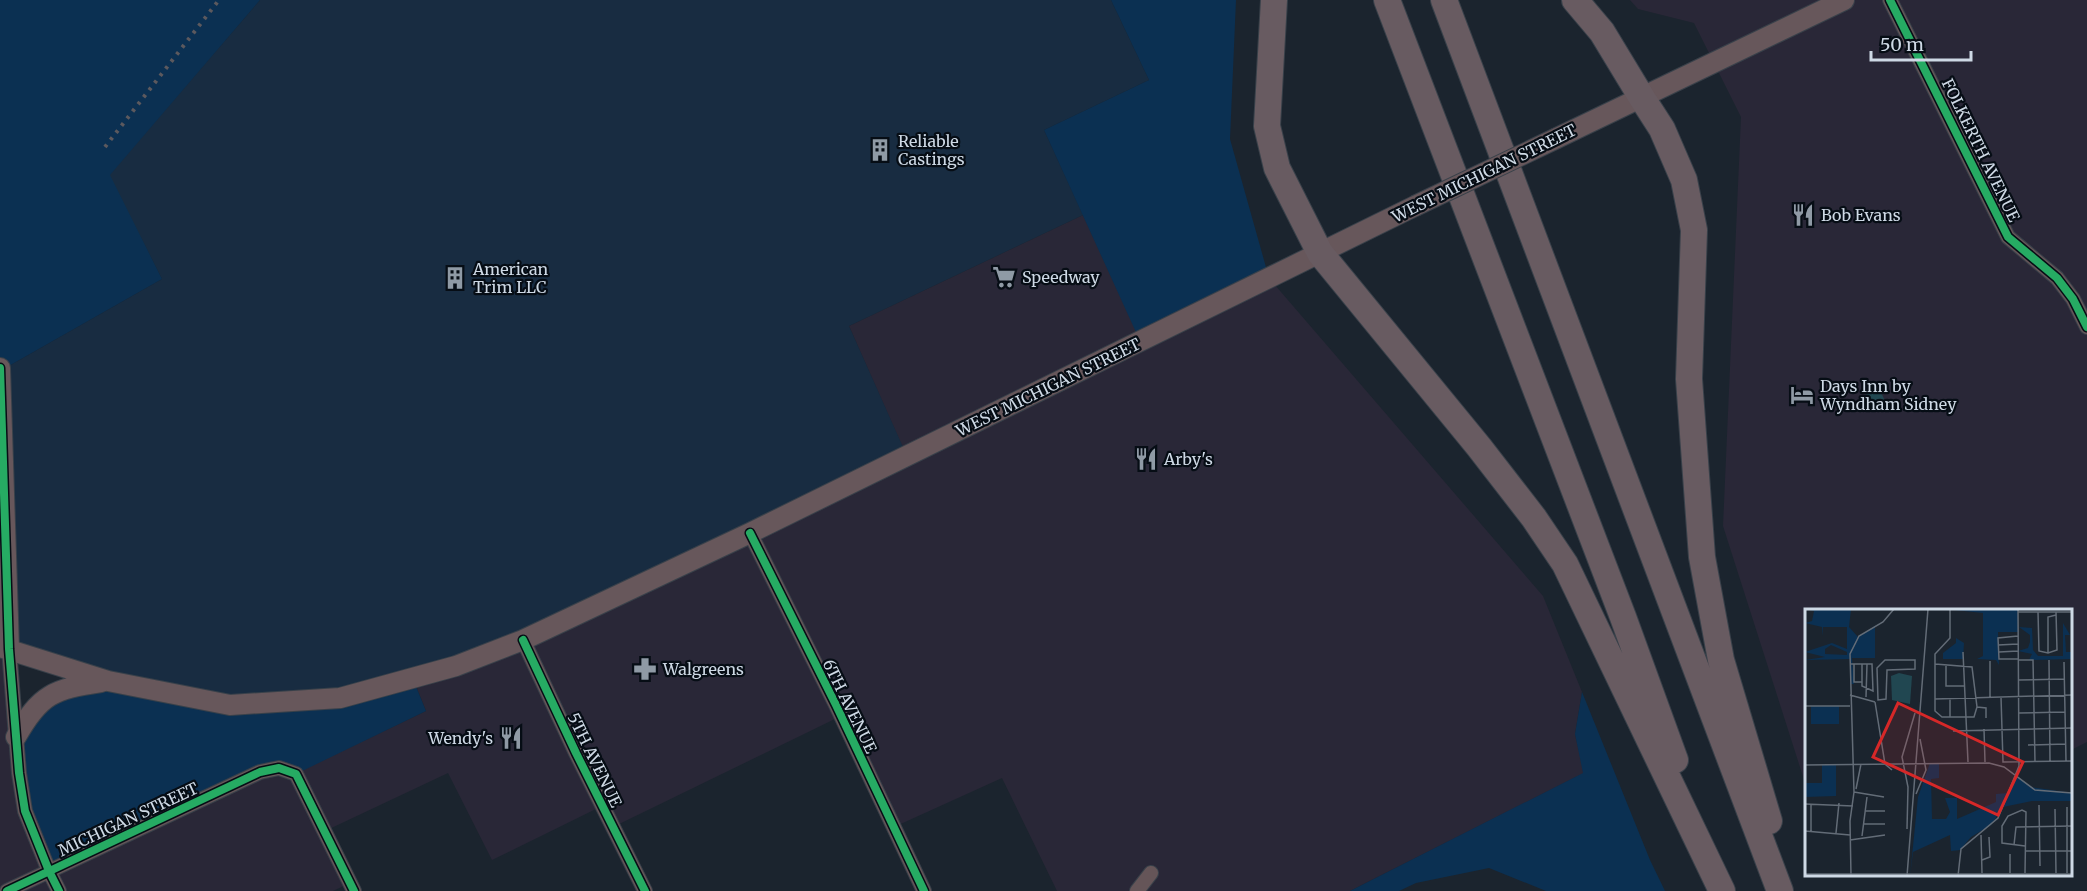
<svg xmlns="http://www.w3.org/2000/svg" width="2087" height="891" viewBox="0 0 2087 891" font-family="Merriweather,serif">
	<rect width="100%" height="100%" fill="#1b242e"/>
	<path fill="#292737" d="M1630,0H2087V742L2071,750L2070,610H1806V786L1723,526L1741,117L1694,23L1638,9Z
		M1083,215L1141,341L1269,278L1543,596L1582,692L1575,734L1584,773L1350,891H1057L1002,778L894,827L841,716L613,827L602,806L492,860L448,773L325,831L350,883L333,891H7L260,772L296,773L426,711L413,679L906,455L849,326Z"/>
	<path fill="#182c41" d="M260,0H1111L1149,80L1044,130L1083,215L849,326L907,456L413,679L230,705L9,649L0,371L162,279L109,175Z"/>
	<path fill="#2a2737" d="M0,647L9,649L49,871L7,891H0Z"/>
	<path fill="#0b3052" d="M0,0H260L110,175L162,279L0,371V647Z
		M1111,0H1236L1230,139L1269,278L1140,341L1044,130L1149,80Z
		M413,679L426,711L296,774L279,768L49,871L25,811L16,737L29,715L108,681L230,705Z
		M1582,692L1650,860L1665,891H1546L1489,868L1416,883L1399,891H1350L1583,773L1575,734Z"/>
	<path fill="#214751" d="M1875,389L1881,392L1884,399L1891,402L1893,407L1890,409L1877,410L1867,403L1866,395L1869,391Z"/>
	<g fill="none" stroke-linecap="round" stroke-linejoin="round">
		<g stroke="#39414a" stroke-width="16">
			<path id="street" d="M1890,0L2008,237L2057,278L2073,299L2087,327
				M750,533L836,705L924,891
				M523,640L576,753L645,891
				M9,649L19,773L25,811L49,871L59,891
				M7,891L260,772L279,768L296,774L354,891
				M1137,891L1151,873"/>
		</g>
		<g stroke="#39414a" stroke-width="22">
			<path id="secondary" d="M1557,138L1844,0
				M0,368L9,649
				M0,647L108,681L230,705L340,698L456,666L523,640L750,533L1415,206
				M16,737C40,694 54,689 101,682"/>
		</g>
		<g stroke="#39414a" stroke-width="28">
			<path id="highway" d="M1274,0L1267,126L1277,168L1320,253L1479,447L1534,518L1565,564L1722,891
				M1387,0L1623,617L1675,760
				M1444,0L1780,891
				M1575,0L1602,32L1642,98L1662,129L1684,180L1694,230L1689,379L1702,557L1721,660L1769,821"/>
		</g>
		<use href="#street" stroke="#655558" stroke-width="14"/>
		<use href="#secondary" stroke="#67575b" stroke-width="20"/>
		<use href="#highway" stroke="#685b61" stroke-width="26"/>
		<path stroke="#5c595e" stroke-width="4" stroke-dasharray="3 6" stroke-linecap="butt" d="M105,147L219,0"/>
		<g stroke="#39414a" stroke-width="22" stroke-linecap="butt">
			<path id="secondary-bridge" d="M1415,206L1557,138"/>
		</g>
		<use href="#secondary-bridge" stroke="#67575b" stroke-width="20"/>
		<g stroke="#060d15" stroke-width="11">
			<path id="cycleway" d="M1890,0L2008,237L2057,278L2073,299L2087,327
				M0,368L9,649L19,773L25,811L49,871L59,891
				M750,533L836,705L924,891
				M523,640L576,753L645,891
				M7,891L260,772L279,768L296,774L354,891"/>
		</g>
		<use href="#cycleway" stroke="#26ab63" stroke-width="8"/>
	</g>
	<defs>
		<g id="building-bare" transform="scale(1.8)"><path d="M-4-6H4V6H1V3H-1V6H-4ZM-2.5-4.3h1.7v1.8h-1.7ZM.8-4.3h1.7v1.8H.8ZM-2.5-1h1.7V.8h-1.7ZM.8-1h1.7V.8H.8Z" fill="#8f9aa5" stroke="#060d15" stroke-width="2.5" paint-order="stroke"/></g>
		<g id="restaurant-bare" transform="scale(1.8)"><path d="M-5-6h1v4h1v-4h1v4h1v-4h1v5L-1.5 .5V6h-2V.5L-5-1ZM5-6V6H3V1.5H1.5Q1.5-4 5-6Z" fill="#8f9aa5" stroke="#060d15" stroke-width="2.5" paint-order="stroke"/></g>
		<g id="supermarket-bare" transform="scale(1.8)"><path d="M-6-5.5h2.5l.6 2H6L4.5 2H-2.5L-4.4-4H-6ZM-1.5 3.2a1.3 1.3 0 1 0 .1 0ZM3 3.2a1.3 1.3 0 1 0 .1 0Z" fill="#8f9aa5" stroke="#060d15" stroke-width="2.5" paint-order="stroke"/></g>
		<g id="hotel-bare" transform="scale(1.8)"><path d="M-6-4.5h1.5V1H6V5H4.5V3h-9V5H-6ZM-4 0a1.8 1.8 0 1 1 3.6 0ZM.5 0V-2.5h3Q6-2.5 6 0Z" fill="#8f9aa5" stroke="#060d15" stroke-width="2.5" paint-order="stroke"/></g>
		<g id="pharmacy-bare" transform="scale(1.8)"><path d="M-2-6h4v4h4v4h-4v4h-4v-4h-4v-4h4Z" fill="#8f9aa5" stroke="#060d15" stroke-width="2.5" paint-order="stroke"/></g>
	</defs>
	<g fill-rule="evenodd">
		<use href="#building-bare" x="880" y="150"/>
		<use href="#restaurant-bare" x="1803" y="215"/>
		<use href="#supermarket-bare" x="1004" y="277"/>
		<use href="#building-bare" x="455" y="278"/>
		<use href="#hotel-bare" x="1802" y="395"/>
		<use href="#restaurant-bare" x="1146" y="459"/>
		<use href="#pharmacy-bare" x="645" y="669"/>
		<use href="#restaurant-bare" x="511" y="738"/>
	</g>
	<g text-anchor="middle" dominant-baseline="central" stroke-width="4.5" stroke-linejoin="round" paint-order="stroke">
		<g font-size="16" fill="#ced9e5" stroke="#060d15" text-anchor="start">
			<text x="898" y="141">Reliable<tspan x="898" dy="18">Castings</tspan></text>
			<text x="1821" y="215">Bob Evans</text>
			<text x="473" y="269">American<tspan x="473" dy="18">Trim LLC</tspan></text>
			<text x="1022" y="277">Speedway</text>
			<text x="1820" y="386">Days Inn by<tspan x="1820" dy="18">Wyndham Sidney</tspan></text>
			<text x="1164" y="459">Arby's</text>
			<text x="663" y="669">Walgreens</text>
			<text x="493" y="738" text-anchor="end">Wendy's</text>
		</g>
		<g font-size="16" fill="#ced9e5" stroke="#060d15">
			<text transform="translate(1981 150) rotate(64)">FOLKERTH AVENUE</text>
			<text transform="translate(1484 173) rotate(-26)">WEST MICHIGAN STREET</text>
			<text transform="translate(1048 387) rotate(-26)">WEST MICHIGAN STREET</text>
			<text transform="translate(850 706) rotate(64)">6TH AVENUE</text>
			<text transform="translate(595 760) rotate(64)">5TH AVENUE</text>
			<text transform="translate(128 819) rotate(-25)">MICHIGAN STREET</text>
		</g>
	</g>
	<g transform="translate(1805 609)">
		<rect width="267" height="267" fill="#1b242e"/>
		<path d="M1,0H46L44,18L53,28L70,17V49H47L49,75H45V50L0,51L20,48L0,43L27,34L42,40V18H18V27L17,18L0,14L7,12L9,2ZM26,36L42,43V46L20,45V40ZM150,1H213V23H193L194,56L191,51L172,50L178,47V4ZM258,14L265,26H260L261,43H267V50L224,51L227,45L213,42L223,39L225,33V26L214,18L227,19L228,41L233,47H258ZM151,29L159,34L158,50H138V44L151,34ZM6,97H34V115H6ZM125,154H134V169L126,170L127,210H141L145,203L140,189H152V210L191,193V185L204,184L211,167L225,178L267,184V192H227L198,198L186,216L166,228L155,241L146,242L145,226L108,243L105,267L113,188ZM17,156H31V187L0,188V174H17Z" fill="#0b3052" fill-rule="evenodd"/>
		<path d="M94,64L107,67L105,95L87,91L86,67Z" fill="#214751"/>
		<path fill="none" stroke="#636c77" stroke-width="1.5" d="M213,3H267M233,3L234,42L243,44L252,41L251,3M193,36L213,35M158,43L163,153M194,43L213,42M243,44V8L251,6M213,50H194L193,29L213,27M80,51H110V60L82,61L81,90L73,91L72,59ZM213,51H228L230,153M244,51L245,152M185,52V88M259,53L261,152M45,55H67L68,82L57,77V55M49,55V73H57M130,55L167,58L172,98L169,108H137L130,102V45L145,29V0M141,56V77H159M213,71L260,70M45,86L70,93M61,88L62,55M196,88L198,153L267,152M130,90L267,86M70,93L80,155L87,161M0,97H45M172,98L181,99V109M214,104L260,103M145,108V89M179,120L180,153M148,122L267,119M223,136L261,135M0,156L184,154L199,158L230,181L267,184M51,180L56,155M49,183L79,188M111,185L121,161L115,130M0,195L48,197M6,195V222M234,196L235,257M262,198V264M250,200L251,264M60,202H80M58,215H80M102,220L103,178L97,148L110,104M0,222L45,226M31,224L34,194M176,226L177,264M57,227L62,188M45,231L80,226M209,236L211,218L267,217M220,242H267M205,245V264M177,251L185,248L184,228M220,264L221,203L217,201L203,207L197,217V234L220,237M0,265H267M46,267L45,212L49,183L45,45L54,27L78,13L89,0M102,267L123,0M153,267L156,240L193,209L214,157L213,0"/>
		<path fill="#d62828" fill-opacity="0.15" stroke="#d62828" stroke-width="3" d="M93,94L218,153L193,206L68,148Z"/>
		<rect width="267" height="267" fill="none" stroke="#ced9e5" stroke-width="3"/>
	</g>
	<path d="M1871 51v9h100v-9" fill="none" stroke="#ced9e5" stroke-width="3"/>
	<text x="1880" y="51" font-size="18" fill="#ced9e5" stroke="#060d15" stroke-width="4.5" paint-order="stroke">50 m</text>
</svg>
